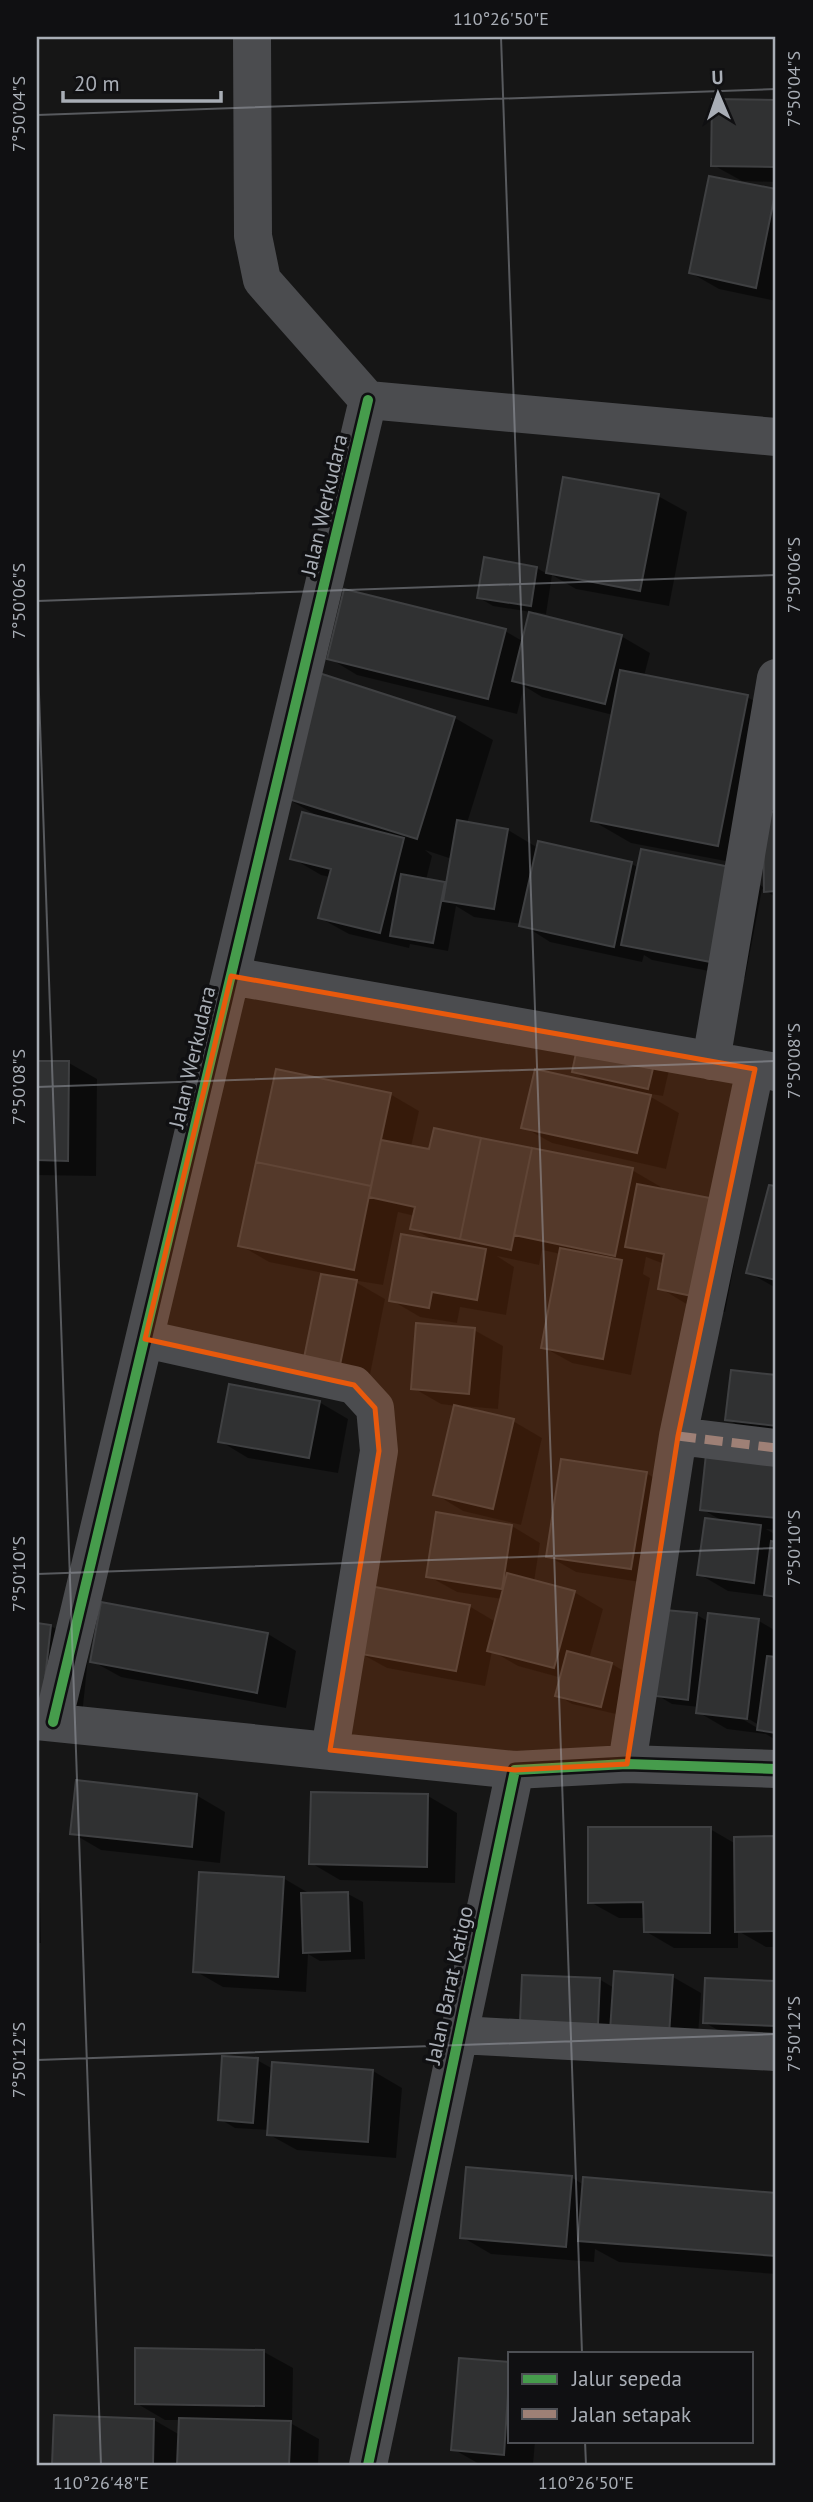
<svg xmlns="http://www.w3.org/2000/svg" width="813" height="2502" viewBox="0 0 813 2502" font-family="'PT Sans',sans-serif">
	<rect width="100%" height="100%" fill="#161616"/>
	<path fill="#0007" fill-rule="evenodd" d="M714,101L776,102V182L742,181L713,165Z
		M710,178L776,191V301L719,289L691,273Z
		M565,479L658,496L687,512L669,606L576,589L552,575L546,614L535,612V615L621,636L650,653L644,676L747,697L776,713L767,814H776V897L762,889L745,978L652,960L644,955L642,962L550,942L522,924L474,917L456,906L448,951L410,944L409,948L349,934L320,918L330,877L321,875L292,858L321,818L281,795L320,676L455,718L493,740L467,823L508,830L538,848L540,843L632,864L639,868L734,870L765,888V832L757,867L631,843L593,821L613,715L542,697L524,686L517,714L357,675L329,658L505,631L524,642L531,612L493,606L478,597L485,559L537,568L547,574ZM425,850L452,859L448,886L426,880L432,856Z
		M37,1062L69,1063L97,1079L96,1176L37,1175Z
		M670,1066L663,1096L644,1093L679,1113L666,1169L552,1143L523,1127L594,1083L574,1072Z
		M390,1094L419,1111L411,1147L632,1170L661,1187L660,1190L743,1217L725,1312L688,1305L660,1288L664,1264L646,1257L643,1274L650,1278L631,1375L572,1363L543,1347L561,1254L542,1250L539,1265L497,1256L514,1267L506,1315L460,1307L457,1323L420,1317L391,1300L436,1242L412,1228L415,1216L398,1212L383,1285L352,1280L385,1299L369,1380L306,1358L323,1273L269,1262L240,1245Z
		M771,1187L776,1188V1288L748,1272Z
		M474,1330L503,1346L498,1409L461,1406V1408L513,1421L542,1438L521,1525L463,1511L435,1494L456,1406L441,1404L413,1388Z
		M733,1372L776,1377V1438L756,1435L727,1419Z
		M319,1402L348,1419L338,1473L248,1458L220,1441Z
		M776,1463V1530L766,1529L776,1535V1601L768,1596L728,1591L699,1574L724,1522L702,1509Z
		M646,1473L675,1490L659,1585L576,1572L548,1556Z
		M512,1526L540,1543L534,1582L574,1592L603,1609L589,1659L612,1664L627,1673L616,1714L572,1704L557,1695L562,1678L518,1666L492,1651L485,1686L387,1668L358,1652L469,1606L496,1622L502,1599L457,1592L428,1576Z
		M697,1615L709,1622L759,1621L776,1631V1740L766,1734L727,1729L698,1712L699,1707L672,1704L657,1695ZM740,1714L759,1725V1729L739,1717Z
		M37,1625L51,1626L89,1648L80,1735L37,1731Z
		M268,1634L296,1651L286,1708L121,1677L92,1661Z
		M196,1795L225,1812L220,1863L101,1850L72,1833Z
		M428,1796L457,1813L455,1883L340,1880L311,1863Z
		M710,1829L736,1844L735,1839L776,1838V1947H766L738,1931V1948H674L645,1931V1918H619L590,1902Z
		M283,1878L312,1895L348,1894L363,1902L365,1959L320,1961L308,1954L306,1992L223,1987L195,1971Z
		M37,1891L40,1893L41,1943H37Z
		M673,1977L701,1993L697,2050L551,2038L599,1979L614,1988Z
		M706,1980L776,1983V2040L733,2039L704,2022Z
		M257,2060L273,2069L373,2071L402,2088L396,2158L297,2150L268,2134L269,2130L235,2128L220,2119Z
		M571,2177L584,2185L585,2179L776,2194V2274L619,2262L595,2249L594,2262L491,2254L462,2237Z
		M137,2350L264,2352L293,2368L292,2424L319,2439L318,2465H54L55,2417L154,2420L180,2435V2420H165L136,2403Z
		M461,2360L510,2364V2441H535L533,2465H481L453,2449Z"/>
	<path fill="#303132" stroke="#3f4042" stroke-width="2" d="M712,99L776,100V167L711,166Z
		M709,176L776,189L756,288L689,273Z
		M563,477L659,494L640,591L546,573Z
		M484,557L537,567L531,606L477,598Z
		M344,589L506,629L488,699L327,659Z
		M529,612L622,635L605,704L512,681Z
		M620,670L748,695L718,846L591,821Z
		M319,673L455,717L417,839L279,796Z
		M302,812L404,838L380,933L318,918L331,869L290,859Z
		M763,812H776V891L764,892Z
		M457,820L508,829L494,909L443,901Z
		M538,841L632,862L614,947L519,926Z
		M641,849L735,868L716,963L621,945Z
		M401,874L445,882L433,943L390,936Z
		M579,1039L656,1056L648,1089L572,1072Z
		M37,1061H69L68,1161L37,1160Z
		M276,1069L391,1093L371,1186L256,1162Z
		M535,1069L651,1095L637,1153L521,1128Z
		M434,1128L481,1138L460,1239L410,1229L415,1207L369,1197L381,1140L429,1149Z
		M481,1138L532,1148L511,1250L460,1239Z
		M532,1148L633,1168L615,1256L514,1235Z
		M256,1162L371,1186L354,1270L238,1246Z
		M637,1184L715,1199L697,1297L658,1289L664,1254L625,1247Z
		M769,1185L776,1186V1280L746,1273Z
		M401,1234L486,1249L477,1300L432,1292L429,1308L389,1301Z
		M560,1248L622,1260L603,1359L541,1348Z
		M321,1274L357,1280L340,1365L304,1358Z
		M416,1323L475,1328L469,1394L411,1389Z
		M731,1370L776,1375V1426L725,1420Z
		M229,1384L320,1401L309,1458L218,1442Z
		M454,1405L514,1419L493,1509L433,1495Z
		M706,1454L776,1462V1518L700,1510Z
		M561,1459L647,1472L631,1569L546,1557Z
		M436,1512L512,1525L502,1589L426,1577Z
		M705,1518L761,1525L754,1583L697,1575Z
		M771,1541L776,1542V1597L764,1595Z
		M507,1573L575,1591L554,1668L487,1651Z
		M370,1586L470,1605L456,1671L356,1653Z
		M101,1602L268,1633L257,1693L90,1662Z
		M665,1610L697,1613L688,1700L655,1696Z
		M708,1613L759,1619L747,1719L696,1713Z
		M37,1623L51,1625L41,1714H37Z
		M567,1651L612,1663L601,1707L555,1696Z
		M767,1656L776,1657V1733L757,1730Z
		M76,1780L197,1794L192,1847L70,1834Z
		M311,1792L428,1794L427,1867L309,1864Z
		M588,1827H711L710,1933L644,1932L643,1902L588,1903Z
		M776,1836V1931L735,1932L734,1837Z
		M199,1872L284,1877L278,1977L193,1972Z
		M348,1892L350,1951L303,1953L301,1893Z
		M614,1971L673,1975L669,2035L610,2031Z
		M522,1975L600,1978L598,2025L520,2022Z
		M705,1978L776,1981V2026L703,2023Z
		M222,2056L258,2058L253,2123L218,2120Z
		M272,2062L373,2070L368,2142L267,2135Z
		M466,2167L572,2176L566,2247L460,2238Z
		M583,2177L776,2193V2256L578,2241Z
		M135,2348L264,2350V2406L135,2404Z
		M459,2358L510,2362L504,2455L451,2450Z
		M54,2415L154,2419L153,2465H52Z
		M179,2418L291,2421L289,2465H177Z"/>
	<g fill="none" stroke-linecap="round" stroke-linejoin="round">
		<path stroke="#4b4c4f" stroke-width="38" d="M252,37L253,236L262,280L368,400
			M368,400L776,437
			M231,976L776,1072
			M711,1061L776,678
			M145,1339L354,1385L375,1408L379,1451L330,1750
			M678,1436L776,1448
			M37,1721L515,1770
			M53,1722L368,400
			M627,1764L678,1436L755,1069
			M459,2035L776,2052
			M368,2465L515,1770L627,1764L776,1769"/>
		<path stroke="#9e8076" stroke-width="9" stroke-dasharray="18 9" stroke-linecap="butt" d="M678,1436L776,1448"/>
		<g stroke="#101012" stroke-width="15">
			<path id="cycleway" d="M53,1722L368,400
				M368,2465L515,1770L627,1764L776,1769"/>
		</g>
		<use href="#cycleway" stroke="#469c4c" stroke-width="10"/>
	</g>
	<path fill="#e8590c" fill-opacity="0.2" stroke="#e8590c" stroke-width="5" stroke-linejoin="round" d="M231,976L755,1069L678,1436L627,1764L515,1770L330,1750L379,1451L375,1408L354,1385L145,1339Z"/>
	<path fill="none" stroke="#a9aeb6" stroke-width="2" stroke-opacity="0.45" d="M501,37L582,2353M37,115L776,89M37,601L776,575M37,637L101,2465M37,1087L776,1061M37,1574L776,1548M37,2060L776,2034M585,2441L586,2465"/>
	<g text-anchor="middle" dominant-baseline="central" stroke-width="7" stroke-linejoin="round" paint-order="stroke">
		<g font-size="21" fill="#a9aeb6" stroke="#101012">
			<text transform="translate(324 505) rotate(-77)">Jalan Werkudara</text>
			<text transform="translate(192 1057) rotate(-77)">Jalan Werkudara</text>
			<text transform="translate(449 1985) rotate(-78)">Jalan Barat Katigo</text>
		</g>
	</g>
	<rect width="813" height="2502" fill="none" stroke="#101012" stroke-width="77"/>
	<rect x="508" y="2352" width="245" height="91" fill="#101012" stroke="#4d4f54" stroke-width="2"/>
	<rect x="522" y="2374" width="35" height="10" fill="#469c4c" stroke="#4d4f54" stroke-width="2"/>
	<text x="572" y="2386" font-size="21" fill="#a9aeb6">Jalur sepeda</text>
	<rect x="522" y="2409" width="35" height="10" fill="#9e8076" stroke="#4d4f54" stroke-width="2"/>
	<text x="572" y="2422" font-size="21" fill="#a9aeb6">Jalan setapak</text>
	<g transform="translate(718 94) rotate(358)" stroke="#101012" stroke-width="5" paint-order="stroke">
	<path d="M0-5L12 26L0 18L-12 26Z" fill="#a9aeb6"/>
	<text y="-10" font-size="19" font-weight="bold" text-anchor="middle" fill="#a9aeb6">U</text>
	</g>
	<path d="M63 91v10h158v-10" fill="none" stroke="#a9aeb6" stroke-width="3.5"/>
	<text x="74" y="91" font-size="21" fill="#a9aeb6" stroke="#101012" stroke-width="5" paint-order="stroke">20 m</text>
	<rect x="38" y="38" width="736" height="2426" fill="none" stroke="#a9aeb6" stroke-width="2.5"/>
	<g font-size="18" text-anchor="middle" fill="#a9aeb6">
		<text x="501" y="25">110°26'50"E</text>
		<text transform="translate(794 89) rotate(-90)" y="6">7°50'04"S</text>
		<text transform="translate(19 114) rotate(-90)" y="6">7°50'04"S</text>
		<text transform="translate(794 575) rotate(-90)" y="6">7°50'06"S</text>
		<text transform="translate(19 601) rotate(-90)" y="6">7°50'06"S</text>
		<text transform="translate(794 1061) rotate(-90)" y="6">7°50'08"S</text>
		<text transform="translate(19 1087) rotate(-90)" y="6">7°50'08"S</text>
		<text transform="translate(794 1548) rotate(-90)" y="6">7°50'10"S</text>
		<text transform="translate(19 1574) rotate(-90)" y="6">7°50'10"S</text>
		<text transform="translate(794 2034) rotate(-90)" y="6">7°50'12"S</text>
		<text transform="translate(19 2060) rotate(-90)" y="6">7°50'12"S</text>
		<text x="101" y="2489">110°26'48"E</text>
		<text x="586" y="2489">110°26'50"E</text>
	</g>
</svg>
